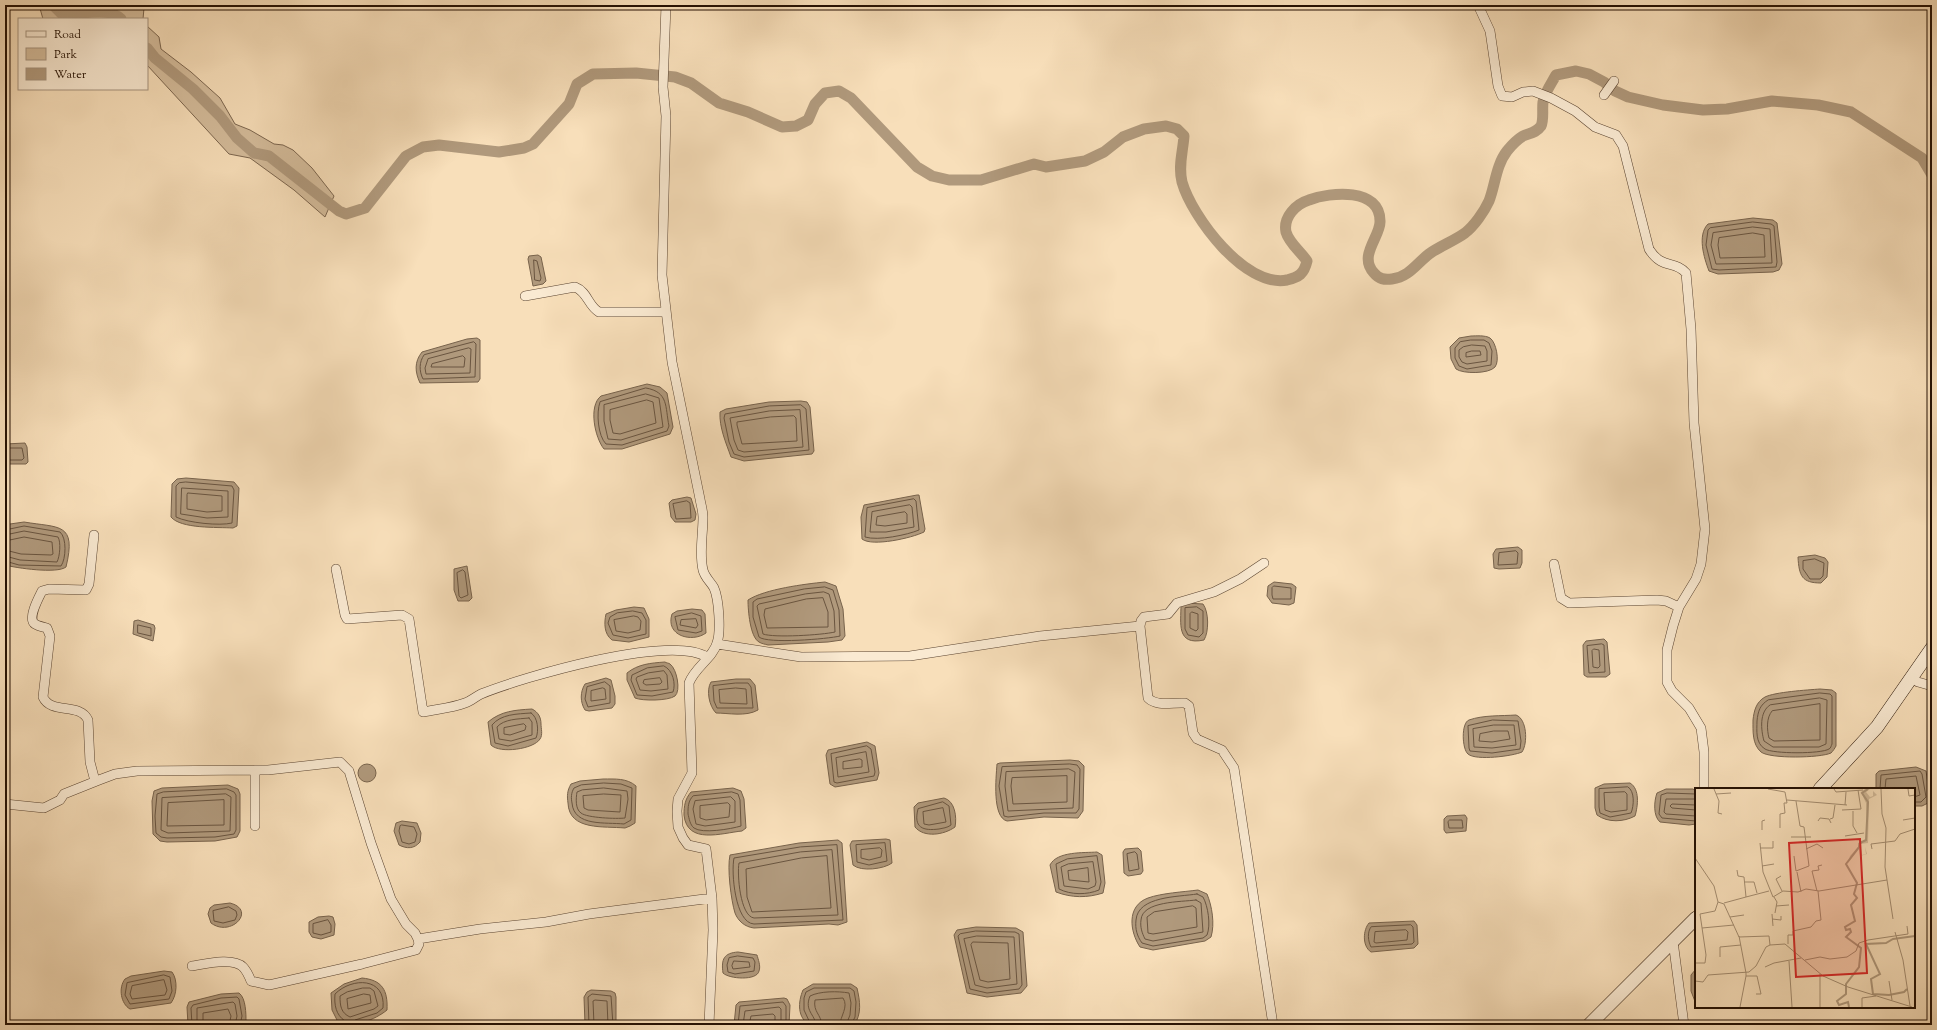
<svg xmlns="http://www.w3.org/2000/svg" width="1937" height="1030" viewBox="0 0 1937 1030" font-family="'Sorts Mill Goudy',serif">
	<rect width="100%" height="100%" fill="#f8dfba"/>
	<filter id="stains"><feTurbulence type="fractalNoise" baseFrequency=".005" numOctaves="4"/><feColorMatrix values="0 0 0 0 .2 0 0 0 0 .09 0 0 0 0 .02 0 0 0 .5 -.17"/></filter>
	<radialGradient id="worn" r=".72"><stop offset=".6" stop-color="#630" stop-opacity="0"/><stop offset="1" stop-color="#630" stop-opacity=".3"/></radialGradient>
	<path fill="#d4bc9b" stroke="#7c664f" d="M39,5H63V7L78,5H233L223,9L144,8L143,19H43Z
		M147,26L159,37L161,49L191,72L220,98L235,124L250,130L274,144L283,145L293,150L312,168L334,196L325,217L294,190L250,158L229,154L147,65Z"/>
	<path fill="#b0997c" stroke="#78634c" d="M1753,218L1773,220L1777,223L1782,264L1779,270L1773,272L1718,274L1709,271C1704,258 1697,235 1708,224Z
		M538,255L541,257L546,281L543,284L533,286L528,259L529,256Z
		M1471,336C1476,336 1485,335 1490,338C1496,342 1500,361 1495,367C1489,374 1463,374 1456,369L1451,359L1450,347L1459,338Z
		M477,338L480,340V379L478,382L420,383C415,372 414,362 422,352L467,339Z
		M647,384L660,387L667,393L673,427L670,434L622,449H604C595,438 588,406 601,396Z
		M801,401L807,402L810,407L814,451L812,454L744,461L731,457C726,443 719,427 720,412L726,409L769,402Z
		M25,443L27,447L28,462L26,464H5V444Z
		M186,478L234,482L239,488L237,526L233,528C217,527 181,529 171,517L172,484L177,479Z
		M917,495H919L925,529L924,532C912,538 872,547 862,539L861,517L864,505Z
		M687,497L691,498L696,514L695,520L691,522H675L671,517L669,503L672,500Z
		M24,522C59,528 77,522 66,567C57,574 16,568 5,565V527L10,524Z
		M1518,547L1522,550V563L1520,568L1499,569L1494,568L1493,554L1496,549Z
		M1815,555L1825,558L1828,562L1827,577L1821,583C1802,583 1799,576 1798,557Z
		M467,566L472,598L469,601H458L454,590V569Z
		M825,582L836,586L843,609L845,636L842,640L828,642L768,645C765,644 762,644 759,642C750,637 748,610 748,600C765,589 805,584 825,582Z
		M1274,582L1292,584L1296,587L1294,603L1289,605L1272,603L1267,596L1268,586Z
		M1186,603L1203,604C1209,612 1209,632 1204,640C1176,646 1181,623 1181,605Z
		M634,607L644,608L649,619V637L629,642L612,640C604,634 604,623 606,614L616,610Z
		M692,609L702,610L705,614L706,633C692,643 665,636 672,614L677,611Z
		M138,620L154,625L155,628L153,641L133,634L134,621Z
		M1604,639L1607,642L1610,674L1606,677H1587L1584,675L1583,645L1586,641Z
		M665,662C666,663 669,663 670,664C677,669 681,691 675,696C668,701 642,701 635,698L627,680V673C638,664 651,663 665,662Z
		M606,678L611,680L615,696V704L612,708L589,711L585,710C580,702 580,692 585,684Z
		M736,679H750L755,685L758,710C746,717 728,713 716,713C709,706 706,690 711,682Z
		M1820,689L1832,690L1836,693V746C1835,748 1833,751 1831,753C1820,758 1770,759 1761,752C1752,744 1753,731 1753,720C1754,711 1756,702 1765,697C1775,692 1807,690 1820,689Z
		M532,709C538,712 541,717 541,724C541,728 543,735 540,739C534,749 500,754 491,745L488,722C501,711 515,710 532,709Z
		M1516,715C1527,719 1528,743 1522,752C1513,756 1476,761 1468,754C1462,749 1461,723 1469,720C1483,715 1501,716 1516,715Z
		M867,742L875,746L879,773L877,780L835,787L830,784L826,755L828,750Z
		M1070,760L1079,761L1084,766L1083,811L1078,818L1044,817L1007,821C992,817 996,778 997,764L1000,763Z
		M358 773a9 9 0 1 1 18 0a9 9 0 1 1-18 0Z
		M1916,767L1926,771L1930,798L1928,803L1922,806H1914V789H1876V774L1879,771Z
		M603,779C615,779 627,778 636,786L635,823L630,826L625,828C604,826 569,831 568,803C567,796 567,791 571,784L580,781Z
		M1630,783C1640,789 1638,806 1635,816C1624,822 1608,823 1597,815L1595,808V788L1604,784Z
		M228,785L238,789L240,794V831L237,837L215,841L167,842L160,841L153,834L152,801L154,791L162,788Z
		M733,788L741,791L744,799L746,828L742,831C722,833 687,845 684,815C684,806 685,799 691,792Z
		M1666,789H1693L1696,791V824L1689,825L1660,822C1653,816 1654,801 1657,793Z
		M944,798C955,801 957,817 955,827C944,835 924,838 915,827L914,807L918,803Z
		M1465,815L1467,818L1466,831L1446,833L1444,830V819L1447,816Z
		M402,821L417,823L421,833L420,842C414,849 407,849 399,845L394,831L396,823Z
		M886,839L890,840L892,863C884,869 861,872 853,865L850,845L852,841Z
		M838,840L842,843L847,922L838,925L829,924L754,928C745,927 738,921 735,913C731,900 727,868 730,855L799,843Z
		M1138,848L1141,851L1143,871L1141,874L1128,876L1124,873L1123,852L1125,849Z
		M1097,852L1102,855L1105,883L1103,893C1087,898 1072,898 1056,892L1050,865C1057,851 1084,853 1097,852Z
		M1198,890L1207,894C1212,906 1215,924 1211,937L1205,941L1153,950L1140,947C1130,932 1126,906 1148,898C1162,893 1183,892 1198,890Z
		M230,903C257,910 231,938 211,923L208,914L210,908L214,905Z
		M329,916L333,917L335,924L334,935L321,939L312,937L309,932V922L318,917Z
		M1414,921L1417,925L1418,944L1414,948L1371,952C1362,946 1363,930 1369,923Z
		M976,927L1016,928L1023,932L1027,986L1021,993L987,997L967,993L954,935L957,930Z
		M738,952L757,955C758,959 761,966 759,971C757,981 729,979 723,973C721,959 724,953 738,952Z
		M1696,969V1004L1691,991V975Z
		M164,971L172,972C178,980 177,995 171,1003L130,1009C121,1004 118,988 125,979L131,976Z
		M362,978C382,980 388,990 387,1010C375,1020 353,1028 338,1022L332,1010L331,993L344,984Z
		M813,984H851L857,988C860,1001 862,1014 854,1025H810C797,1018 798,1002 803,990Z
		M591,990L611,991L615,993L616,997V1025H586L585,1024L584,997L587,992Z
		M239,993C246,998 246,1014 246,1022L243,1025H188L187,1007L189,1002L221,994Z
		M784,998L787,999L790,1005L789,1025H734L736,1005L739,1002Z"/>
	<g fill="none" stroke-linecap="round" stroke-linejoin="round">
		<path stroke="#6a5540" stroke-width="1" d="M1753,222L1771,224L1774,226L1777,262L1776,267L1719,270L1712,269L1706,245L1708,230L1710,228Z
			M1753,227L1770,229L1772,263L1716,264L1711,245L1713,233Z
			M1753,233L1764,235L1765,257L1720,258L1718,245L1719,238Z
			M534,260L537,261L541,278L540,281L535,280Z
			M1471,340H1484L1489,343L1492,351L1491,365L1467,369L1459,366L1455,358V348L1460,342Z
			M474,342L476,344L475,377L423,379C419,371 419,362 424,355Z
			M1472,345L1485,346L1487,351V361L1467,364L1462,362L1459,357V350L1463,347Z
			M469,348L471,349L470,373L426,374L425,368L428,359Z
			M1472,351H1480L1481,355L1466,357V353Z
			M463,356L465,358L464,367H431L432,364Z
			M646,388C669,392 665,407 669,426L667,431L622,445L606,444C598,436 596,413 600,402Z
			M646,394L659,398L663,427L621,440L608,439L604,421V405Z
			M647,400L653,402L656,423L620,434L613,433L610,420V410Z
			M801,405L806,409L809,450L744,457L734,454L729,442L724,418L725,414L769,406Z
			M800,410L803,447L744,452L738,450L734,440L730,418L769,411Z
			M794,416L796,418L797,441L742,444L737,425V422L770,417Z
			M5,448H22L24,458L22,460H5
			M186,482L232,486L234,490L232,523C220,526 188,523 176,517V486L179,483Z
			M182,488L228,491V517L207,518L181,514Z
			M188,493L222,496V511L207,512L187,509V495Z
			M914,499L916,501L919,530C907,535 878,541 865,537L867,508Z
			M687,501L690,503L691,518L676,519L673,504Z
			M910,505L912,507L914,527L886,532H870L872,512Z
			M905,512L907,514V523L885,526L876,525L877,517Z
			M5,530L24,526L60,532C67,538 66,559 61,566L19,565L5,561
			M5,535L24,531L58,537C61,542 60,556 57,562L20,560L5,556
			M5,541L24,537L52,542L53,554L51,555L21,554L5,550
			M1516,551L1518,553L1517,564L1498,565L1499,553Z
			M1815,559L1824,563L1823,576L1820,579H1810L1803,569V561Z
			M463,570L465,572L468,595L461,598L459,596L457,573Z
			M1274,586L1291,588V599H1273L1272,595V588Z
			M825,587L833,590L839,610L840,636C828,639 767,644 759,637L753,617V602L757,599L804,589Z
			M824,592L829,594L834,611L835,632C822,635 774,638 763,634L757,606L759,604L805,594Z
			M823,598L828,612V627L767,628L764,615L765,609L806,599Z
			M1197,607L1203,611V633L1199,637L1188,635L1185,629V608Z
			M633,611L642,613L646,620V634L628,638L613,635L608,623L610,617L617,613Z
			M1192,612L1198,614V629L1196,631L1190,628V614Z
			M692,613L701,616L702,631L696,633L678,630L675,617Z
			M634,616L638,617L641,621L640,630L628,633L616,631L614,620Z
			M696,619L698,625L696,628L680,625L681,620Z
			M138,625L151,628V636L138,633Z
			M1602,644L1604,645L1605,672L1589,673L1587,646Z
			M1594,649L1599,650L1600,666L1598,668L1593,667L1592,651Z
			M664,666C673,670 676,684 673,692L652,696L637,695L631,680L632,675L647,668Z
			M664,671L667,675L668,689L651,691L640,690L636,679L637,677L648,673Z
			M660,678L662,682L660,684L646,685L643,683L644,680Z
			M605,682L610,686V703L588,707L585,699L587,687Z
			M736,683H748L751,687L753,708H717L714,701L713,686Z
			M603,688L605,689L606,699L591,701V691Z
			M736,688L746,689L747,704L720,703L719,690Z
			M1820,693L1830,694L1832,696V744C1831,746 1831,748 1829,749C1821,754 1773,754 1765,749C1755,743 1757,730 1757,721C1758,711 1760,705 1768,700Z
			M1820,698L1827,700L1826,744L1819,747H1773L1764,741C1761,730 1759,712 1770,705Z
			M1820,704V740L1774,741L1769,738C1767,730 1766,718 1772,711Z
			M531,713C538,717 539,731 536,738L508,746L495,743L492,725C501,714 517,714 531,713Z
			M529,718L532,722V735L511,741L499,739L497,727C504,719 518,719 529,718Z
			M1493,720L1518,721L1521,741L1520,749L1492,753L1470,751L1469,748L1468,726Z
			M524,724L526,726L525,730L510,735L504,734V728Z
			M1494,725H1514L1516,745L1492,748L1474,747L1473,729Z
			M1494,731H1508L1510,739L1492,742L1479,741L1480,734Z
			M867,746L871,749L875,772L874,776L837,783L834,782L831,754Z
			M866,752L869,772L838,777L836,758Z
			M860,759L862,760V767L843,769V762Z
			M1070,764L1077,765L1080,769L1079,809L1076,813H1044L1008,817L1004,816L999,786L1002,767Z
			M1069,769L1075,772L1073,808L1008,811L1005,786L1006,772Z
			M1067,776V802L1013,804L1011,786L1012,778Z
			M604,783L621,784L632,788L631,820L624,824C606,822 574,827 572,803C571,798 571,793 574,788L581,785Z
			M1628,787C1635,791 1634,806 1631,813L1610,817L1600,813L1599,807V789Z
			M604,788L627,791L628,799L625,818C617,819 587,818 581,813C575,809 576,798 577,792L582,790Z
			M227,789L234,792L236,795V830L234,834L215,837L167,838L161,837L156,833L155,816L157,794L163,792Z
			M1880,789L1881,775L1920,771L1922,774L1926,797L1921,802H1914
			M1885,789L1886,779L1916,776L1920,795L1914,797
			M732,792L738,794L740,800L741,826C731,829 702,834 694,828C690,825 689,818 688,814C688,807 688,801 693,796Z
			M1625,792L1627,794V810L1611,812L1605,810L1604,793Z
			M226,794L231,797L230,831L168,833L161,830L162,798Z
			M604,794L621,795L620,812L588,810L584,808L583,796Z
			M1696,794L1667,793L1661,795L1659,814L1662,818L1696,821
			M731,797L735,801V822L705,826L696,824L693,809L695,801Z
			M1696,799H1666L1664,812L1666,814L1696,816
			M224,800V825L167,826L168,803Z
			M943,802L949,806L951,825C947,828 943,828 939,829C923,831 913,828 918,809Z
			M728,803L730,805L729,817L706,820L700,818V806Z
			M1696,805L1672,804L1670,806L1672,808L1696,810
			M943,808L946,822L929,825L924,824L923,812Z
			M1450,820H1462L1463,828H1449L1448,822Z
			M402,825L414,827L417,834L415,842L409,844L402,842L399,831L400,826Z
			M885,843L887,861L869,865L857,862L856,845Z
			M837,845L843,920L754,924C735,923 731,872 734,858L800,847Z
			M880,848L882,850L881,857L869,860L861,858V850Z
			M832,850L838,915L754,918C740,916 737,874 739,863L800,852Z
			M1135,852L1137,854L1139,869L1129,871L1127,854Z
			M827,856L831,908L752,912L747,897L746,869L801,858Z
			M1097,856L1101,882L1099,890C1087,895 1071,895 1059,889L1056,864L1067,859Z
			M1093,862L1096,882L1095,886L1088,889L1064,886L1061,867L1068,864Z
			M1088,868L1089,882L1069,880L1068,871Z
			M1197,894L1203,897C1208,906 1211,925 1207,935L1203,938L1153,946L1142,943C1137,936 1135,929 1136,920C1138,896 1178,897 1197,894Z
			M1196,900L1201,903L1203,932L1153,941L1145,939C1142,933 1140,927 1141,920C1142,901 1181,902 1196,900Z
			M1193,906L1196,908L1197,927L1153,934L1148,933L1147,917L1154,912Z
			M229,907L236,911L237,915L235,920L223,923L214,921L213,911Z
			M328,920L331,925V932L321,935L313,933V924Z
			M1411,925L1413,927L1414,942L1412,944L1371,947C1368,941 1367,932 1371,927Z
			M1406,930L1408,932L1407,940L1376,943L1374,942L1375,932Z
			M976,931L1015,932L1019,934L1022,985L1019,989L987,993L970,989L958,936L960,934Z
			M977,936L1014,937L1017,984L987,988L975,985L964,939Z
			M973,942L1008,943L1010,979L988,982L980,980L971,945Z
			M738,956L753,958L755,962L754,971L735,974L728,972L727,965L729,958Z
			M734,961L749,962L750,967L733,969L732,966Z
			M164,975L170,977L172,991L169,999L130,1004L125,995L127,983Z
			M164,980L167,990L165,995L132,999L130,994L132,986Z
			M363,988H370L374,991L378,1006L374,1009L350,1017C341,1013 340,1006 340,996L347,992Z
			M364,994L370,995L371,1003L348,1009L347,999Z
			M192,1025L191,1008L193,1005L221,998L237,997L239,999L242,1016L240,1025
			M197,1025V1008L233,1002L235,1004L237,1016L235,1025
			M203,1025V1013L228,1009L231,1016L229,1025
			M346,1025L345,1021C336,1015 334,1005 335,994C352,977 386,977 383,1008L377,1013L355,1020L352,1025
			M589,1025L588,997L592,994L611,996L613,1025
			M594,1025L593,1001L595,1000L607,1001L608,1025
			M738,1025L740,1006L783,1002L786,1006V1025
			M743,1025L745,1011L779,1007L781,1009V1025
			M749,1025L751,1016L773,1014L775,1016V1025
			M811,1025L804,1010V998L806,992L814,988H850L854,991L856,1002L855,1017L851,1025
			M816,1025C815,1014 804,1011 810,996C820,991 838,991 849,993L851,1003L850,1015L846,1025
			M822,1025C821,1014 813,1012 815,1000L843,998C849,1007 840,1016 840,1025"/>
		<path stroke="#b0997c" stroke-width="11" d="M53,5L62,14C80,16 107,5 121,19
			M147,48L155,58L193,89L220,116L237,138L254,153L269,156L339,211L346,214L365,208L406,156L423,147L439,145L499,152L524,148L533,144L569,104L577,84L593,74L636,73L675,77L691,83L719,103L748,112L782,127L796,126L808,120L815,104L825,93L839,91L851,98L917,167L932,176L949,180H981L1034,164L1046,167L1085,161L1104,152L1123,137L1144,129L1166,126L1177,129L1184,136C1183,151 1178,166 1182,182C1192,217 1245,288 1287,280C1299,277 1304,274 1307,261C1301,252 1289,243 1286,232C1283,217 1296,204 1309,200C1330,192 1381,187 1380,222C1380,237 1358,256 1374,273C1379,279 1384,280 1392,279C1409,277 1417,263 1429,254C1440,246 1454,241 1465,233C1474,226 1484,212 1489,201C1495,186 1496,165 1507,151C1511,146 1518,139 1523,136C1530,133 1536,133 1541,126C1544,120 1542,109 1543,102C1545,92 1551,84 1556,75L1576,71L1589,74L1604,82L1615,91L1628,97L1663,105L1703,110L1727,109L1772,101L1818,105L1851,112L1922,158L1932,175"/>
		<g stroke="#5a4431" stroke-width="10">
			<path id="street" d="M666,5L663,87L666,116L662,275L672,362L700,499C701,505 703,511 703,517C703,535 699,553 703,570C705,578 711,582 714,588C719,599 721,632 717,643C713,658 695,667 689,683L692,773L678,799L677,811L678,827L683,838L688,845L706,849L712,898L713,930L709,1025
				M1478,5L1490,31L1498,86L1502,96L1512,97L1523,92L1533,91L1551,98L1575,111L1595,127L1616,135L1623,146L1649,249C1662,270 1675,260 1686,273L1691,329L1694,423L1705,529L1701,564L1696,579L1679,607L1673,626L1667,650V682L1672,691L1689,708L1701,728L1704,752V789
				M1604,95L1614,81
				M525,296L575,287C588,292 588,306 599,312H665
				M94,535L89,584L86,590L49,589L42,591C39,597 27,619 35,624C38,626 43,627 47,628L50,636L43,697C51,715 80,702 88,720L90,762L95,781
				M1554,564L1561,598L1569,603L1657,600L1666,601L1679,607
				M336,569L345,615L347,619L402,615L409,619L423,712C437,709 452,708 465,703C471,701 475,697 481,694C523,677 669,634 707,657
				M1140,626L1141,621L1144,617L1168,614L1177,603L1214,592L1240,579L1264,563
				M717,644L801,657L910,656L1040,636L1140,626L1148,698C1157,707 1173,702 1185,703L1189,706L1193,733L1197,739L1222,750L1234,768L1273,1025
				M1912,678L1918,682L1932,686
				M5,804L44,808L60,800L64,794L99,780L115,774L137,771L268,770L340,762L349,771L371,843L391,899L406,924L415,933L418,939L419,944L416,950L362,964L269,985L251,981C249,976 247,971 243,967C233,957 205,964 192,966
				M255,826V770
				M418,939L480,929L546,922L589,914L712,898
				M1673,941L1684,1025"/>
		</g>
		<g stroke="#251103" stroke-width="14">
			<path id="secondary" d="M1820,789L1877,727L1932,648
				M1589,1025L1696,918"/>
		</g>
		<use href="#street" stroke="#faead2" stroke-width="9"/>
		<use href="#secondary" stroke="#faead2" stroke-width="13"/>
	</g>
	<g transform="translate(1695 788)">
		<rect width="220" height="220" fill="#f8dfba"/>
		<path d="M170,1H175L171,4L175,9L178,8V3L182,7L174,11L173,55L165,56L167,67L171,66L170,59L172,66L165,68L164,61L153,75L155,68L163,59V55L170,52L172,47L171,15L166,4Z" fill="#d4bc9b"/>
		<path fill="none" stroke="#b0997c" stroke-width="2" d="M212,201L209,204L194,207L178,206L176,191L185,186L171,156L191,155L198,151L220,148M154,219L153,214L144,217L142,213L151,206V196L164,179L166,160L151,149L156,144L155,141L151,142L150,139L160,133L156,117L162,110L159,106L162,95L151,76L164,59L165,55L171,52L173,14L167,5L173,1"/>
		<path fill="none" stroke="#a48d71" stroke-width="1" d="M19,1L24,13L23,25L27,26M73,1L90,4L92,15H89L90,25L85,26V40M139,1L141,4L168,2M186,1L187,26L191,40L190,79L198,131M213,1L214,8L220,7M21,6L36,5M92,12L152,17M150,17L151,4M147,22L166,21L163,2M158,23V38L162,45M135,31L138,30L140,17M208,32L220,30M123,33L125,30L134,31L136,35M67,42V33L70,32M150,48L169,45M96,49H116M65,55L68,84L78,109L88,103L103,104L111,101L124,103L192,92M65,60H78V53M111,61L122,56L128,60M177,61L176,56L200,53L205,46L220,41M99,68L101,83L114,78L109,39L105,38L101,13M0,70L19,98L23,114L29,116L44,149L74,148L75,157L90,156L128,188L153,199L217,219M67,78L79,76M42,82L43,88L49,89L51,109L74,103M102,84L106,104M86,88L81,91L87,103M49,94H59L62,105M122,103L117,83L124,82L123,78L127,77M79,109L82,114L80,125M29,115L51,109M81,118L94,117M77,126L78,138M35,129L49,127M77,131L86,132V128M7,140L39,137M200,144L208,172L215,218M44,148L51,185M93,156V147H98V143L116,139L121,133L126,132L123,103M25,169V159L46,157M110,172L125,169L135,171L152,169L161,163L164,155L173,152L213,146L212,138M94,173L97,219M0,175H10L11,167L5,126L20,123L23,114M70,179L79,175L106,170M51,185V188H62L66,206H61M125,186V219M0,193L8,194L13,187L54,184L61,178L71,159L75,157M194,193L197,212M45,219L51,188M167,219V210L181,208"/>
		<path fill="#d62828" fill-opacity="0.15" stroke="#d62828" stroke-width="2" d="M165,51L172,185L101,189L94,55Z"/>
		<rect width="220" height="220" fill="none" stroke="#251103" stroke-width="2"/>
	</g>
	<rect width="1937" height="1030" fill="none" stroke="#f8dfba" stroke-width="20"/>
	<rect x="6" y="6" width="1925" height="1018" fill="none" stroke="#251103" stroke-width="2"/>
	<rect x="10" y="10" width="1917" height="1010" fill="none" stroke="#251103"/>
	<rect x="18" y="18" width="130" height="72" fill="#faead2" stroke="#a5937f"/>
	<rect x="26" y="31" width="20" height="6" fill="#faead2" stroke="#a5937f"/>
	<text x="54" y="38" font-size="12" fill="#251103">Road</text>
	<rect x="26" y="48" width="20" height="12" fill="#d4bc9b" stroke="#a5937f"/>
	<text x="54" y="58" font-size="12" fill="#251103">Park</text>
	<rect x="26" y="68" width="20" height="12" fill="#b0997c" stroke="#a5937f"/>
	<text x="54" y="78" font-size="12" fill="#251103">Water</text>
	<rect width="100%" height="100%" filter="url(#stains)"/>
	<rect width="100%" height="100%" fill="url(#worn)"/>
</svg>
